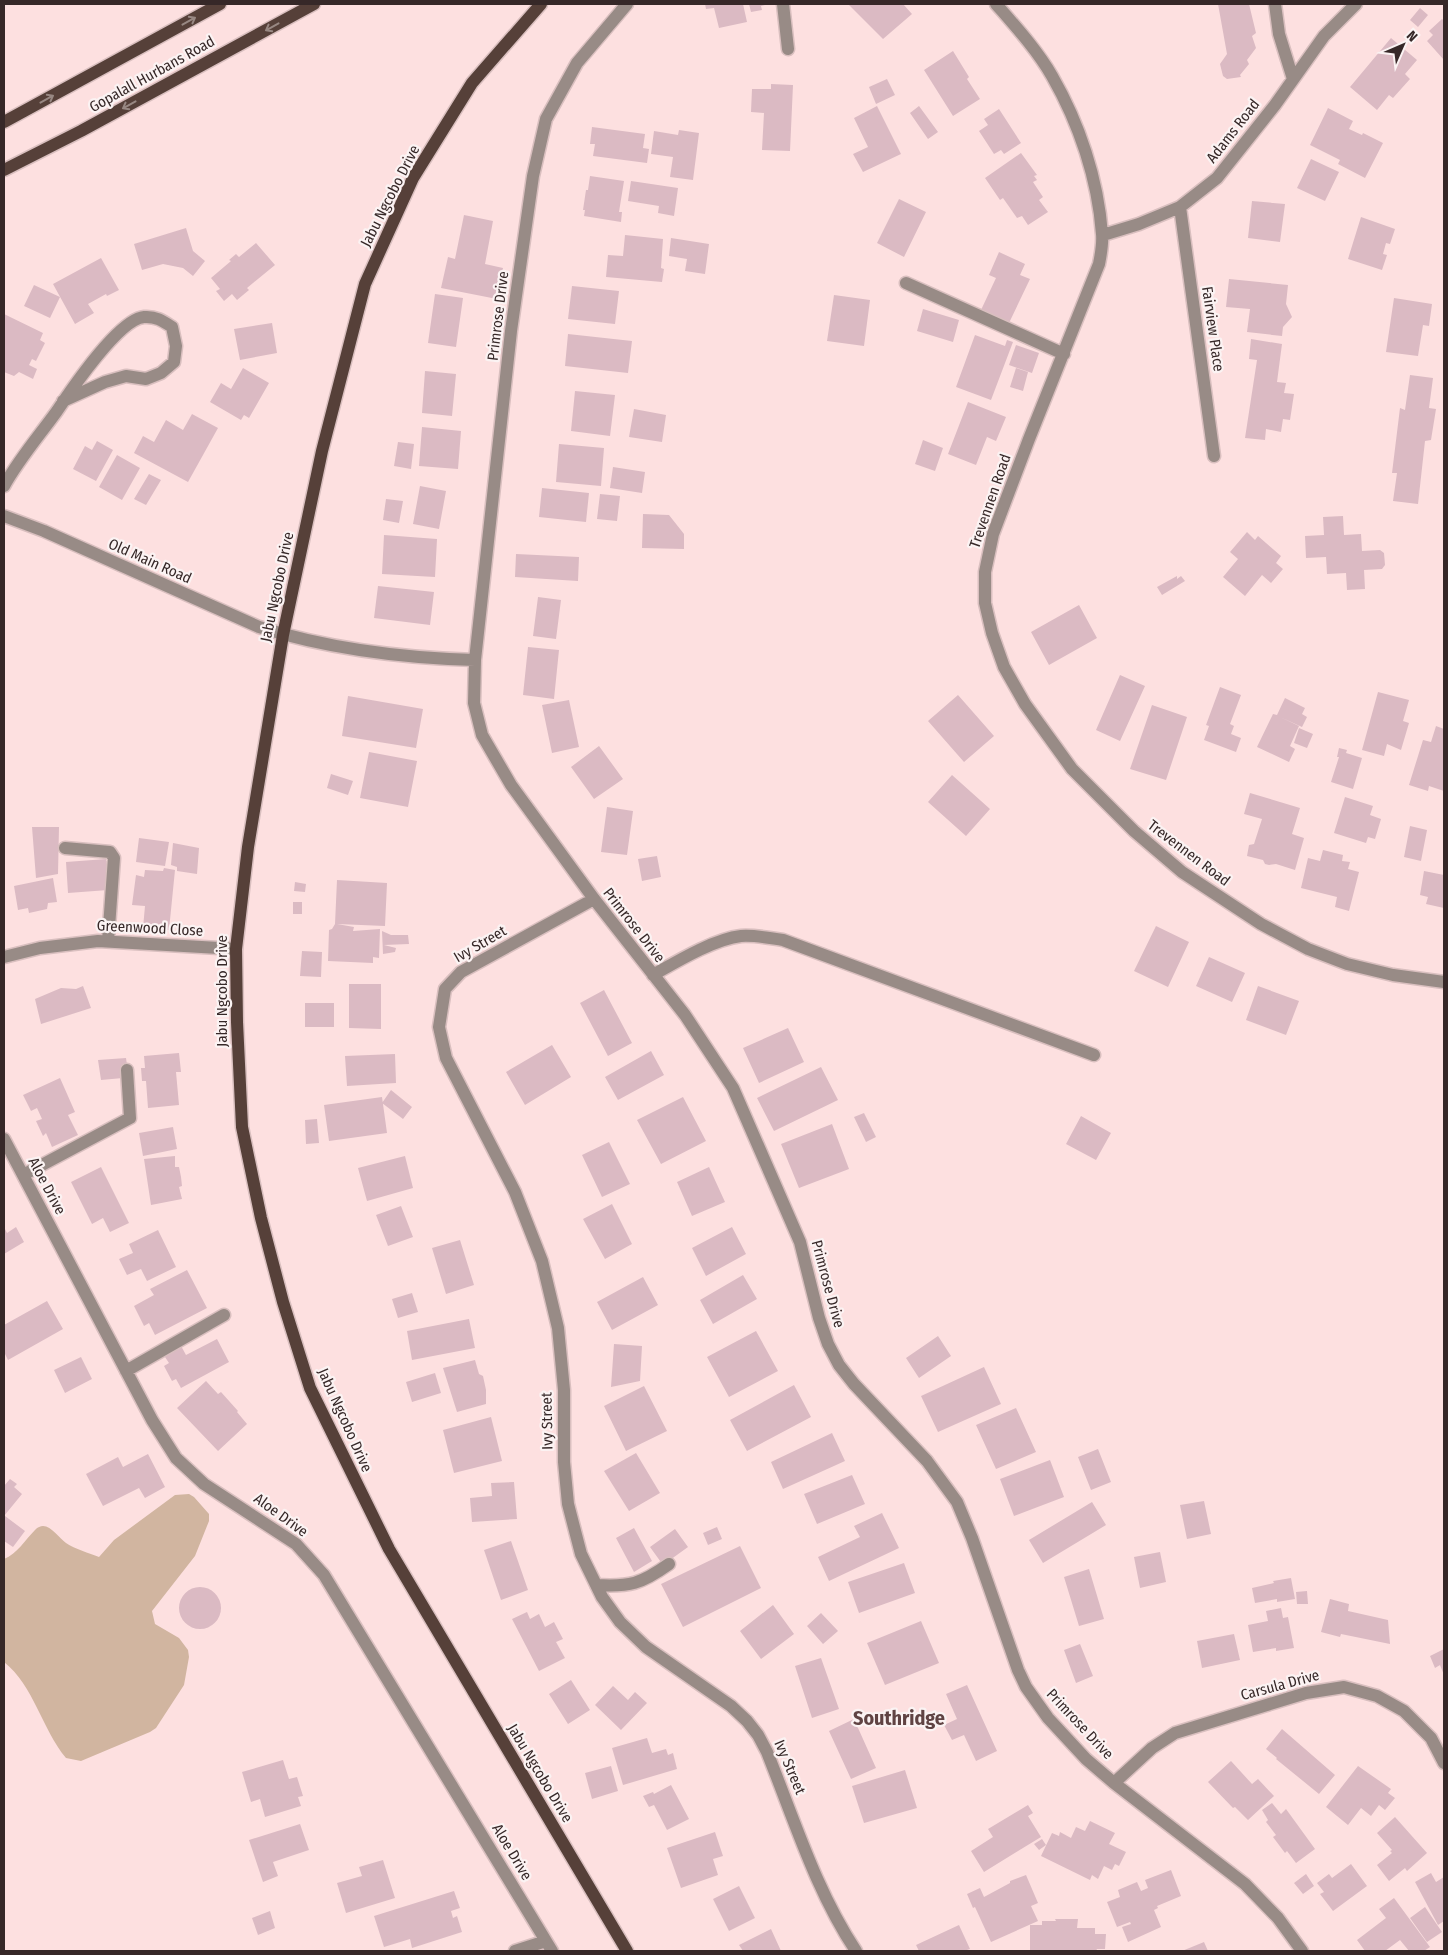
<svg xmlns="http://www.w3.org/2000/svg" width="1448" height="1955" viewBox="0 0 1448 1955" font-family="'Fira Sans Condensed',sans-serif">
	<rect width="100%" height="100%" fill="#fde0e0"/>
	<path fill="#d1b5a0" d="M189,1494L194,1497L209,1514V1521L195,1556L152,1611L155,1624L179,1638L188,1650L189,1657L184,1685L156,1728L150,1732L81,1761L66,1758C42,1729 34,1686 4,1662V1559C17,1554 25,1540 35,1530C47,1518 57,1537 66,1543C75,1549 89,1553 99,1557L114,1540L175,1495Z"/>
	<path fill="#dbbac3" d="M705,4H743L747,22L719,28L714,8L706,9Z
		M749,4H765V5L761,6L762,10L751,12Z
		M848,4H903L912,14L883,39Z
		M1218,4H1249L1256,33L1252,36L1256,48L1247,60L1249,64L1240,75L1241,77L1227,79L1223,76L1220,64L1227,54Z
		M1420,8L1428,15L1418,27L1410,20Z
		M1442,19L1444,21V60L1427,41L1433,35L1429,31Z
		M1391,38L1417,60L1405,74L1410,79L1393,98L1389,95L1377,110L1350,87Z
		M953,51L969,77L967,79L980,99L953,116L924,70Z
		M887,79L895,95L876,104L869,87Z
		M771,84L793,85L790,151L762,150L764,113L751,112L752,89H771Z
		M877,106L901,154L863,172L853,154L868,147L854,118Z
		M919,106L938,132L928,139L910,113Z
		M1328,108L1353,121L1349,129L1362,135L1363,133L1383,143L1365,178L1338,164L1340,160L1310,145Z
		M999,109L1021,143L1004,154L1001,150L994,154L979,131L988,125L984,119Z
		M592,127L645,134L643,148L649,149L647,163L593,156L595,144H590Z
		M679,130L699,133L693,180L670,177L673,157L651,154L654,131L678,135Z
		M1021,153L1037,175L1034,176L1037,180L1033,182L1043,197L1039,200L1048,212L1028,225L1022,216L1017,218L1003,198L1000,200L985,178Z
		M1311,159L1339,172L1325,201L1297,188Z
		M590,176L624,181L619,212H622L621,222L584,216L585,210H583L586,190H588Z
		M631,181L678,188L674,216L658,213L659,206L628,201Z
		M899,199L926,212L904,257L877,243Z
		M1252,201L1285,204L1280,242L1248,238Z
		M464,215L493,221L485,264L503,268L497,299L441,288L448,257L455,259Z
		M1361,217L1395,229L1390,244L1386,243L1383,254L1387,255L1382,270L1348,259Z
		M186,228L193,251L205,261L193,276L183,268L163,264L142,270L134,244Z
		M625,235L663,239L661,268L664,269L662,282L606,277L608,255L623,256Z
		M671,238L709,244L705,274L685,271L687,259L669,256Z
		M256,243L275,265L247,288L249,290L237,300L232,294L224,301L216,291L220,289L211,278L231,261L229,260L236,254L239,257Z
		M999,252L1025,264L1020,275L1030,279L1009,323L981,310L996,278L989,275Z
		M101,258L119,290L107,296L106,294L88,304L94,313L75,324L53,284Z
		M1229,279L1288,285L1286,304L1292,317L1283,327L1282,336L1247,332L1250,309L1226,307Z
		M34,285L60,297L50,318L24,306Z
		M572,286L619,291L615,324L568,319Z
		M435,294L463,298L456,347L428,343Z
		M834,295L870,300L864,346L827,341Z
		M1394,298L1432,304L1429,326L1423,325L1418,356L1386,352Z
		M923,309L959,320L953,342L917,331Z
		M4,314L43,333L40,340L45,343L36,361L32,359L29,365L37,369L33,379L19,372L14,376L4,372Z
		M272,323L277,353L240,360L234,329Z
		M568,334L632,341L628,373L565,366Z
		M975,335L1005,346L1007,340L1013,342L991,400L956,387Z
		M1251,339L1282,344L1277,382L1286,383L1284,393L1294,394L1290,420L1283,419L1281,432L1266,429L1265,440L1245,438L1257,360L1249,359Z
		M1016,345L1039,353L1032,373L1009,365Z
		M243,368L269,383L249,418L244,415L241,420L210,402L221,383L231,389Z
		M1016,368L1028,372L1023,391L1010,387Z
		M425,371L456,374L452,416L422,413Z
		M1410,375L1433,378L1429,408L1436,409L1431,440L1425,441L1418,504L1393,501L1397,473H1392L1400,408L1405,410Z
		M575,391L615,395L610,436L571,431Z
		M968,402L1006,417L996,441L987,437L976,465L948,454Z
		M634,409L666,415L662,442L629,437Z
		M192,414L218,428L188,482L134,453L143,436L154,442L166,420L183,430Z
		M422,427L461,431L458,469L419,466Z
		M923,440L943,448L935,471L915,464Z
		M97,441L113,450L96,481L73,469L85,446L92,450Z
		M398,442L414,444L411,469L394,466Z
		M559,444L604,448L601,486L556,482Z
		M117,455L140,468L122,500L99,487Z
		M613,467L645,472L642,493L610,488Z
		M149,474L161,480L146,505L134,499Z
		M420,486L446,491L439,529L413,524Z
		M542,488L589,493L586,522L539,517Z
		M600,494L620,496L617,521L597,519Z
		M386,499L403,501L399,523L383,520Z
		M643,514L669,515L684,534V549L642,548Z
		M1343,516L1344,535L1361,534L1362,551L1380,550L1384,553L1385,565L1382,569L1364,570L1365,589L1347,590L1346,573L1327,574L1326,557L1306,558L1305,536L1324,535L1323,517Z
		M1247,532L1255,540L1258,536L1281,556L1276,563L1283,569L1271,583L1262,575L1245,596L1223,577L1238,559L1230,552Z
		M384,535L437,539L435,577L382,574Z
		M516,554L579,557L578,581L515,577Z
		M1177,576V579L1181,576L1185,581L1162,595L1157,587Z
		M378,586L434,592L430,625L374,618Z
		M538,597L561,600L556,639L533,636Z
		M1079,605L1097,638L1049,665L1031,632Z
		M528,647L559,650L554,699L523,695Z
		M1120,675L1145,686L1120,741L1096,730Z
		M1220,687L1241,695L1230,724L1234,726L1231,734L1241,738L1236,752L1204,740L1209,726L1206,725Z
		M1378,692L1409,700L1403,721L1409,723L1401,750L1387,744L1384,756L1362,750Z
		M958,695L994,736L964,762L928,721Z
		M348,696L423,709L416,748L342,736Z
		M1285,698L1305,708L1302,714L1307,717L1302,727L1280,717L1299,726L1290,746L1295,749L1289,762L1257,747L1273,714L1277,715Z
		M569,700L579,747L552,753L542,705Z
		M1152,705L1187,717L1166,780L1130,769Z
		M1436,726L1444,729V791L1429,786L1428,791L1409,785L1423,740L1431,742Z
		M1299,728L1313,734L1307,748L1294,743Z
		M599,746L623,779L594,799L571,767Z
		M1339,748L1347,750L1346,753L1362,758L1353,789L1331,782L1339,757H1337Z
		M369,752L417,761L408,807L360,798Z
		M331,774L353,781L348,795L327,788Z
		M952,775L990,809L966,836L928,802Z
		M1250,793L1300,808L1292,834L1304,838L1295,870L1276,864L1269,865L1265,864L1263,860L1247,856L1249,845L1254,844L1262,819L1244,814Z
		M1345,797L1373,806L1370,815L1381,819L1375,839L1368,837L1366,843L1334,833Z
		M607,807L633,811L627,855L601,852Z
		M1410,826L1427,830L1421,861L1404,857Z
		M32,827H59L58,874L36,878Z
		M139,838L169,842L165,866L136,862Z
		M173,843L199,848L197,874L177,871V867L171,865Z
		M1323,850L1343,855L1342,861L1350,862L1348,869L1359,872L1349,911L1335,907L1337,897L1301,888L1308,858L1320,861Z
		M657,856L661,877L642,881L638,859Z
		M106,859L108,890L68,893L66,862Z
		M164,868L175,870L169,930L143,928L145,906L132,905L136,875L144,877L145,870L163,871Z
		M1424,871L1444,875V908L1426,904L1428,897L1420,895Z
		M53,878L57,902L48,903L47,909L29,913L28,908L18,910L14,886Z
		M337,880L387,883L385,926L337,924L354,927L353,931L380,929L379,958L373,957V963L328,961L329,930L332,929L335,924Z
		M295,882L306,884L305,892L294,891Z
		M293,902H302V914H293Z
		M1156,926L1189,942L1168,987L1134,971Z
		M382,931L391,935H408L409,944L384,945L396,948L395,952L383,954Z
		M302,951L322,952L321,977L300,976Z
		M1209,957L1245,973L1232,1002L1196,986Z
		M349,984H381V1029L349,1028Z
		M83,986L91,1008L41,1024L35,999L61,988L76,989Z
		M1258,986L1299,1001L1286,1035L1246,1020Z
		M604,990L632,1043L608,1056L580,1003Z
		M305,1003H334V1027H305Z
		M788,1028L804,1062L759,1083L743,1048Z
		M552,1045L571,1077L525,1105L506,1072Z
		M651,1051L664,1075L618,1100L605,1077Z
		M179,1053L181,1072H176L179,1105L148,1108L146,1081H142L141,1068H145L144,1056Z
		M395,1054L396,1083L347,1086L345,1056Z
		M126,1058L127,1065H122L123,1078L101,1080L98,1060Z
		M821,1067L838,1100L774,1131L757,1098Z
		M60,1078L75,1112L68,1115L78,1135L52,1147L46,1133L43,1136L36,1121L42,1119L37,1108L31,1111L23,1095Z
		M391,1090L412,1107L403,1119L382,1103Z
		M382,1097L387,1133L329,1141L324,1105Z
		M683,1097L706,1141L661,1164L637,1120Z
		M864,1113L876,1137L866,1142L854,1117Z
		M1081,1116L1111,1133L1096,1160L1066,1144Z
		M317,1119L319,1143L306,1144L305,1120Z
		M832,1124L849,1169L799,1188L781,1144Z
		M173,1127L177,1149L143,1156L139,1133Z
		M609,1142L630,1184L602,1197L582,1155Z
		M175,1156V1167H179L181,1177L182,1186L179,1187L182,1199L151,1205L144,1159Z
		M405,1156L413,1188L367,1201L358,1168Z
		M101,1167L129,1223L110,1232L103,1218L92,1224L71,1182Z
		M709,1167L725,1202L692,1216L677,1182Z
		M612,1204L632,1244L605,1259L583,1219Z
		M401,1206L413,1237L388,1246L376,1215Z
		M4,1227L7,1233L16,1227L24,1242L4,1254Z
		M732,1227L746,1254L706,1276L692,1248Z
		M158,1230L176,1267L147,1281L141,1269L127,1275L119,1259L133,1253L129,1244Z
		M460,1240L474,1285L446,1294L432,1248Z
		M187,1270L207,1308L155,1335L149,1323L144,1326L134,1306L154,1295L150,1289Z
		M743,1275L757,1299L713,1324L700,1300Z
		M643,1277L658,1305L612,1330L597,1302Z
		M412,1293L418,1312L398,1318L392,1299Z
		M47,1301L63,1329L8,1360L4,1352V1325Z
		M469,1319L475,1348L412,1360L407,1331Z
		M756,1331L778,1371L729,1397L707,1357Z
		M938,1336L951,1356L919,1378L906,1358Z
		M217,1339L229,1362L181,1388L176,1379L172,1381L164,1366L169,1363L163,1354L180,1344L186,1355Z
		M614,1344L642,1346L640,1381L611,1387Z
		M81,1357L92,1379L65,1393L54,1370Z
		M475,1360L479,1374L483,1376L486,1390V1404L457,1412L443,1368Z
		M984,1367L1001,1404L938,1432L921,1396Z
		M435,1373L441,1393L412,1402L406,1382Z
		M206,1381L218,1394L221,1392L238,1411L237,1412L247,1424L218,1451L177,1408Z
		M794,1385L811,1417L747,1451L730,1420Z
		M644,1386L667,1431L626,1451L604,1406Z
		M1016,1408L1036,1452L996,1469L976,1425Z
		M491,1417L502,1461L454,1473L443,1430Z
		M832,1433L845,1461L783,1489L771,1462Z
		M1098,1449L1111,1482L1091,1490L1078,1457Z
		M636,1453L660,1493L629,1511L604,1471Z
		M148,1454L165,1487L145,1498L139,1488L103,1506L86,1474L118,1457L123,1467Z
		M1050,1460L1064,1497L1014,1516L1000,1479Z
		M852,1475L865,1504L817,1524L804,1494Z
		M10,1479L17,1484L14,1487L22,1494L4,1516V1486Z
		M514,1482L517,1519L472,1522L470,1498L492,1496L491,1483Z
		M1204,1501L1211,1534L1187,1539L1180,1505Z
		M1092,1502L1106,1525L1043,1563L1029,1540Z
		M882,1513L899,1548L829,1581L818,1557L860,1537L854,1526Z
		M5,1516L25,1531L13,1547L4,1541Z
		M717,1527L722,1539L708,1545L703,1533Z
		M634,1528L652,1561L634,1572L616,1538Z
		M675,1529L688,1547L663,1565L650,1547Z
		M511,1541L528,1590L501,1600L484,1550Z
		M740,1546L761,1588L683,1627L661,1584Z
		M1160,1552L1166,1582L1140,1588L1134,1557Z
		M904,1563L915,1593L859,1613L848,1582Z
		M1089,1569L1104,1619L1079,1626L1064,1577Z
		M1291,1578L1295,1599L1277,1602V1599L1255,1603L1252,1588L1274,1583L1273,1581Z
		M179 1608a21 21 0 1 1 42 0a21 21 0 1 1-42 0Z
		M1307,1591L1308,1604H1297L1296,1592Z
		M1330,1599L1349,1604L1348,1611L1388,1620L1390,1644L1341,1634L1340,1637L1321,1632Z
		M773,1605L794,1634L761,1659L740,1631Z
		M1281,1608L1283,1618L1288,1617L1294,1648L1276,1651V1648L1253,1652L1248,1625L1268,1621L1266,1611Z
		M527,1612L530,1619L539,1614L545,1627L554,1622L563,1639L556,1642L565,1658L539,1671L512,1619Z
		M821,1613L838,1631L823,1644L807,1626Z
		M921,1621L939,1663L885,1685L867,1643Z
		M1234,1634L1240,1660L1202,1668L1197,1641Z
		M1080,1644L1093,1676L1076,1683L1064,1650Z
		M1444,1649V1675L1440,1665L1435,1668L1430,1656Z
		M821,1658L839,1709L812,1718L795,1666Z
		M571,1680L590,1710L568,1724L549,1694Z
		M967,1685L997,1751L976,1761L964,1735L952,1740L944,1725L957,1719L946,1694Z
		M613,1686L628,1700L635,1692L647,1703L621,1730L595,1705Z
		M854,1719L876,1768L851,1779L829,1731Z
		M1282,1729L1335,1775L1319,1794L1276,1759L1277,1758L1266,1749Z
		M647,1738L652,1753L666,1749L668,1755L673,1753L677,1769L623,1785L612,1748Z
		M283,1760L289,1779L297,1777L303,1796L298,1797L301,1806L265,1817L260,1799L251,1802L242,1772Z
		M1231,1761L1252,1784L1258,1779L1274,1796L1248,1820L1235,1807L1233,1808L1208,1782Z
		M611,1766L618,1791L592,1799L585,1773Z
		M1358,1766L1391,1789L1388,1793L1395,1798L1385,1810L1379,1805L1371,1816L1361,1808L1348,1825L1326,1807Z
		M905,1770L917,1808L864,1823L852,1786Z
		M671,1785L689,1819L667,1830L654,1805L649,1807L643,1796L653,1792L654,1794Z
		M1272,1803L1281,1814L1286,1809L1315,1849L1296,1863L1287,1851L1285,1853L1273,1837L1276,1835L1266,1822L1268,1820L1262,1810Z
		M1028,1805L1033,1813L1028,1816L1041,1837L984,1872L971,1851L993,1837L988,1829Z
		M1395,1817L1427,1853L1407,1871L1405,1868L1389,1881L1377,1865L1392,1853L1390,1851L1392,1850L1377,1833Z
		M1090,1821L1115,1833L1109,1844L1126,1852L1119,1866L1115,1864L1112,1870L1104,1866L1098,1879L1092,1875L1090,1880L1041,1856L1052,1833L1059,1836L1060,1832L1071,1838L1076,1827L1085,1831Z
		M300,1824L309,1850L273,1862L278,1876L263,1882L249,1840Z
		M715,1832L723,1856L713,1859L718,1875L681,1888L667,1848Z
		M1042,1839L1046,1845L1039,1850L1034,1844Z
		M383,1860L395,1898L346,1913L337,1883L362,1876L359,1867Z
		M1351,1864L1367,1886L1333,1911L1320,1894L1324,1892L1317,1883L1329,1874L1332,1878Z
		M1171,1870L1181,1896L1157,1906L1158,1908L1154,1910L1161,1927L1128,1942L1122,1927L1131,1924L1130,1922L1117,1927L1107,1902L1120,1897L1118,1890L1137,1882L1141,1891L1148,1888L1145,1880Z
		M1431,1873L1436,1882L1444,1877V1921L1438,1925L1415,1882Z
		M1306,1874L1314,1886L1303,1894L1294,1883Z
		M1026,1875L1038,1903L1031,1906L1038,1921L991,1942L975,1907L973,1908L967,1894L980,1888L984,1897L1010,1883V1881Z
		M739,1886L755,1918L729,1931L713,1899Z
		M454,1891L460,1908L451,1911L453,1918L457,1916L462,1932L412,1948L410,1939L384,1947L374,1916Z
		M1394,1898L1430,1947L1424,1951H1409L1400,1940L1385,1951H1365L1357,1940L1386,1918L1379,1909Z
		M1425,1907L1442,1932L1427,1942L1410,1918Z
		M270,1911L275,1928L258,1935L252,1918Z
		M1055,1919H1078L1077,1928H1095V1934H1106L1105,1949H1097L1096,1951H1030V1925H1042V1921H1056Z
		M959,1925L970,1949L964,1951H919L916,1945Z
		M771,1929L781,1951H743L739,1945Z
		M1204,1942L1208,1951H1182Z"/>
	<g fill="none" stroke-linecap="round" stroke-linejoin="round">
		<g stroke="#d9bfbf" stroke-width="15">
			<path id="minor" d="M627,4L577,63L546,119L533,176L511,331L475,660L474,703L482,735L511,785L594,899L685,1015L733,1088L800,1242L819,1318L828,1344L839,1365L854,1384L927,1461L957,1502L972,1538L1018,1670L1026,1687L1048,1718L1086,1759L1114,1783L1245,1884L1278,1918L1302,1951
				M783,4L788,49
				M996,4C1016,27 1037,50 1052,76C1079,123 1098,179 1102,234C1103,244 1101,254 1099,264L1029,439L993,534L985,572V603L992,633L1004,667L1025,704L1072,769L1134,831L1182,872L1261,924L1308,949L1347,964L1393,975L1444,982
				M1275,4L1279,34L1293,79
				M1180,207L1214,456
				M1103,235L1139,224L1180,207L1217,178L1275,105L1324,36L1356,4
				M906,283L1064,354
				M4,486C19,459 39,436 57,411C71,390 119,319 144,317C156,316 163,321 172,327L176,346L174,362L161,373L146,379L126,376L105,382L63,401
				M4,516L44,531L259,627C329,649 402,658 475,660
				M65,848L110,852L114,858L108,941
				M594,899L461,972L445,989L439,1027L446,1058L515,1192L542,1261L558,1328L564,1390V1462L568,1504L581,1554L602,1597L620,1622L646,1647L731,1706L747,1721L758,1735L767,1752C794,1819 816,1891 856,1951
				M4,957L40,948L98,941L236,949
				M653,975C676,962 714,939 741,936C756,935 769,938 783,940L1094,1055
				M4,1139L152,1420L176,1458L204,1484L296,1544L324,1575L552,1951
				M23,1175L130,1118L127,1070
				M126,1371L224,1315
				M596,1585C630,1587 641,1584 669,1564
				M1114,1783L1152,1748L1175,1733L1306,1693L1344,1687L1377,1696L1404,1711L1431,1738L1444,1763
				M515,1951L546,1941"/>
		</g>
		<g stroke="#d9bfbf" stroke-width="15">
			<path id="major" d="M541,4L472,83L413,178L365,284L322,451L283,635L248,847L236,949L237,1022L242,1127L261,1218L283,1302L310,1388L389,1549L627,1951
				M4,122L220,4
				M4,170L81,131L314,4"/>
		</g>
		<use href="#minor" stroke="#988b86" stroke-width="12"/>
		<use href="#major" stroke="#564039" stroke-width="12"/>
	</g>
	<defs><path id="oneway-shaft" d="M-6 0H5M1.5-3L5.5 0L1.5 3" fill="none" stroke-width="1.6" stroke-linecap="round" stroke-linejoin="round" transform="scale(1.25)"/></defs>
	<g stroke="#988883">
		<use href="#oneway-shaft" transform="translate(189 21) rotate(-29)"/>
		<use href="#oneway-shaft" transform="translate(272 27) rotate(151)"/>
		<use href="#oneway-shaft" transform="translate(47 99) rotate(-29)"/>
		<use href="#oneway-shaft" transform="translate(129 105) rotate(151)"/>
	</g>
	<g text-anchor="middle" dominant-baseline="central" stroke-width="4.5" stroke-linejoin="round" paint-order="stroke">
		<g font-size="15" fill="#362828" stroke="#fbf3f3">
			<text transform="translate(152 74) rotate(-29)">Gopalall Hurbans Road</text>
			<text transform="translate(1233 131) rotate(-52)">Adams Road</text>
			<text transform="translate(390 196) rotate(-63)">Jabu Ngcobo Drive</text>
			<text transform="translate(498 316) rotate(-83)">Primrose Drive</text>
			<text transform="translate(1213 329) rotate(82)">Fairview Place</text>
			<text transform="translate(990 501) rotate(-71)">Trevennen Road</text>
			<text transform="translate(150 561) rotate(24)">Old Main Road</text>
			<text transform="translate(277 587) rotate(-78)">Jabu Ngcobo Drive</text>
			<text transform="translate(1189 853) rotate(37)">Trevennen Road</text>
			<text transform="translate(634 925) rotate(52)">Primrose Drive</text>
			<text transform="translate(150 928) rotate(3)">Greenwood Close</text>
			<text transform="translate(480 944) rotate(-30)">Ivy Street</text>
			<text transform="translate(222 991) rotate(-90)">Jabu Ngcobo Drive</text>
			<text transform="translate(47 1186) rotate(62)">Aloe Drive</text>
			<text transform="translate(828 1284) rotate(75)">Primrose Drive</text>
			<text transform="translate(345 1420) rotate(66)">Jabu Ngcobo Drive</text>
			<text transform="translate(547 1421) rotate(-91)">Ivy Street</text>
			<text transform="translate(281 1515) rotate(36)">Aloe Drive</text>
			<text transform="translate(1280 1685) rotate(-15)">Carsula Drive</text>
			<text transform="translate(1080 1724) rotate(47)">Primrose Drive</text>
			<text transform="translate(790 1767) rotate(67)">Ivy Street</text>
			<text transform="translate(540 1773) rotate(59)">Jabu Ngcobo Drive</text>
			<text transform="translate(512 1852) rotate(59)">Aloe Drive</text>
		</g>
		<g font-size="20" font-weight="bold" fill="#604343" stroke="#fbf3f3">
			<text x="899" y="1718">Southridge</text>
		</g>
	</g>
	<rect width="1448" height="1955" fill="none" stroke="#362828" stroke-width="10"/>
	<g transform="translate(1403 45) rotate(45)" stroke="#fbf3f3" stroke-width="4" paint-order="stroke">
	<path d="M0-4L9 19L0 12L-9 19Z" fill="#362828"/>
	<text y="-8" font-size="14" font-weight="bold" text-anchor="middle" fill="#362828">N</text>
	</g>
</svg>
